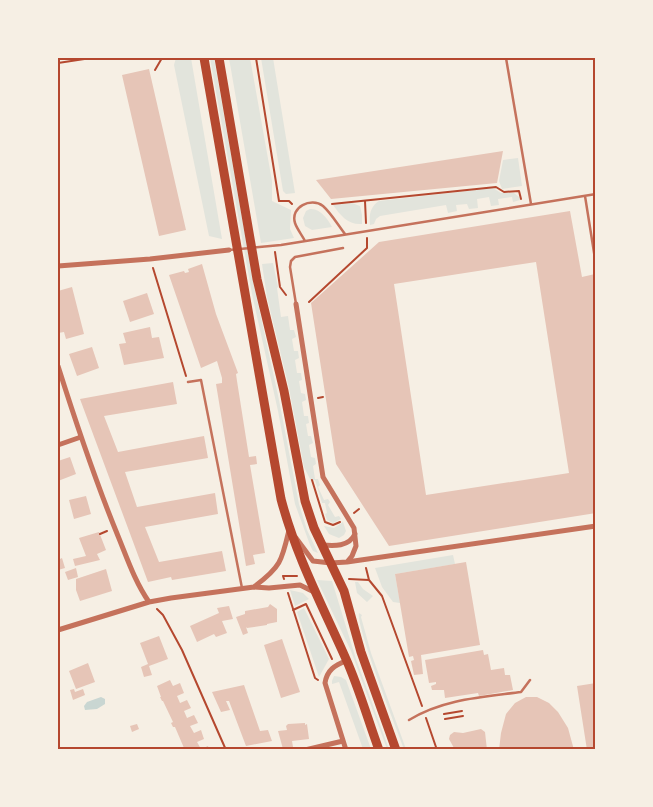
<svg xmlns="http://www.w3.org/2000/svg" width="653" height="807" viewBox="0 0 653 807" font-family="Cabin,sans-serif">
	<rect width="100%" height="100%" fill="#f6efe4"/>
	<path fill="#e2e4dc" d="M176,58H191L222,239L209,236L174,65Z
		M210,58H214L253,281L279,400L299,504L307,530L318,553L313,551L310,545L295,504L278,411L252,294Z
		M229,58H250L272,181V201L291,210L290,229L294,238L261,243Z
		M261,58H273L295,193L286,194L283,191Z
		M518,158L522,186L502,189L499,181L503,160Z
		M493,188L501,193H514L519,197L520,200L513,202L512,197L498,199L499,205L491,206L489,197L477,199L478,208L469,209L467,204L456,205L457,211L448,213L446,205L380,216L376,219L374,224L370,225C369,215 370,207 379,201Z
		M352,203L360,206L362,215V224C348,225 341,216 333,205Z
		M310,209C320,208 328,219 332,227L312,230L305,226L303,218L306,211Z
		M273,263L278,287L277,288L281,317L288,316L290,330H294L296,337L292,339L294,351H298L299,358L295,360L297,373H301L302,380L299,381L301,393L305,394L306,400L302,402L304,416H308L309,423L306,424L308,436H311L313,443L309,445L311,457L315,458L316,464L313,466L315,479H318L320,485L318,487L324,500L328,499L330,502L328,505L335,517L339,516L341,519L333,523L327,520L325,514L327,513L325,503H322L315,480L311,481L304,467L289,388L267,297L262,264Z
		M343,522L346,531L344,535L339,538L329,534L324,526L334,528Z
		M453,555L455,564L395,574L400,603L393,602L382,587L375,568Z
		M317,580L332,581L356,659L389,749H387L351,651Z
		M355,582H358L363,589L373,596L367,602L357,593Z
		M290,590L303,593L309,599L295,606Z
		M304,608L329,659L319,677L297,612Z
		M359,613L362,615L361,617L371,653L406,749H404C397,730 355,624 359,613Z
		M334,676L341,677L346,680L371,749H363L339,682L332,684V681Z"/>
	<path fill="#c9d6d2" d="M101,697L105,699V704L97,709L85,710L84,706L87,702Z"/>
	<path fill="#e6c5b7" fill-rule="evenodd" d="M149,69L186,230L159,236L122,75Z
		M503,151L497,183L331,199L316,180Z
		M570,211L582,277L595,274L596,275V513L389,546L336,464L311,303L379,242ZM536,262L569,473L426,495L394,284Z
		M202,264L216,314L238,373L236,374L237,381L249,457L256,456L257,464L250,465L265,553L253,555L255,564L246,566L216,384L222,383V378L217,361L201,368L169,275L184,271L185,273L189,272L188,269Z
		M72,287L84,334L66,339L64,332L58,333V291Z
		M147,293L154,314L130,322L123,301Z
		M150,327L152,338L159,337L164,358L124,365L119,344L126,343L123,333Z
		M92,347L99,368L77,376L69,354Z
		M173,382L177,404L104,416L118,452L204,436L208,458L125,472L137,507L215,493L218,514L145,527L159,562L222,551L226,571L172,580L171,577L148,582L80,399Z
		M70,457L76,474L58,481V461Z
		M86,496L91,514L74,519L69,500Z
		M99,532L106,550L97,554L100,560L75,566L73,559L86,556L79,538Z
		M62,558L65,568L58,570V560Z
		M466,562L480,645L421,655L423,674L414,675L411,661L414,660L413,656L409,657L395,574Z
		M76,568L78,577L68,580L65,572Z
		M106,569L112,591L80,601L76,590V579Z
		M270,604L277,609V622L267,624V625L247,628L246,627L248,633L243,635L236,617L245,614V611L268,607Z
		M229,606L233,619L222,621L227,633L216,637L214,634L197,642L190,626L219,613L217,608Z
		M159,636L168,659L149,666L152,675L144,677L141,667L148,664L140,643Z
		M282,639L300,692L281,698L264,645Z
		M483,650L484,655L488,654L491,670L504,668L505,675H510L513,690L479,696L478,693L445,698L444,690H432L431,686L436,684V682L429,683L425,660Z
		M88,663L95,682L76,689L69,671Z
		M170,680L173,686L180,683L184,693L177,696L180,703L187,700L191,708L184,711L187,718L194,715L198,723L190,726L194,733L201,730L204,739L197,742L201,749L208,746L209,750H181L184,748L175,727H173L171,723L173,722L163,701H162L160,697H161L157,686Z
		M596,683V750H587L577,686Z
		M244,685L260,731L268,730L272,741L246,746L229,701H226L230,710L221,712L212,692Z
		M74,689L75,692L83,689L85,695L73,700L70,690Z
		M526,697H537L549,703L558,712L568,728L574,750H499L501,733L506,714L515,703Z
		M305,723V725L307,724L309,739L292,741L293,747L283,749L278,731L287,730L286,726L288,724Z
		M137,724L139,729L132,732L130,726Z
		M481,729L485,732L487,750H451L454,748L449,739L450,735L454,732L463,733Z"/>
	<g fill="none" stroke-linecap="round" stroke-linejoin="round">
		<path stroke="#b5482f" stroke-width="2" d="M256,58L279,201H289L292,204
			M58,63L91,58
			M155,70L162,58
			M365,201L366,223
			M332,204L496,187L504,192L519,191L521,199
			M275,252L280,287L286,295
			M153,268L186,376
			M309,302L367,248V238
			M318,398L323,397
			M312,480L325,522L333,525L340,522
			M354,513L359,509
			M100,534L107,531
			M366,568L369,580L382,596L422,706
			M284,579L283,576H297
			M349,579L369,580
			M288,593L315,678L318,680
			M157,609L163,615L182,650L226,750
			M293,610L306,604L332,659
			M444,714L462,711
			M426,718L437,750
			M445,719L463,716"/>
		<path stroke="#c5725c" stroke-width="2.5" d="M506,58L531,204
			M585,196L596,265
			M305,241C302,235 297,229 295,223C290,207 311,197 323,206C331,213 338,225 345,234
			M229,250L281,245L596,194
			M296,304L290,267L291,261L295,257L343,248
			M188,382L201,380L242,588
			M409,720C443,699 483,697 521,692L530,680"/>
		<path stroke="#c5725c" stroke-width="5" d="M58,266L150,259L229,250
			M58,366C76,423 95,480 118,536C127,558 135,582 149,602
			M58,445L81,437
			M296,538L313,561L331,563L347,562L352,556L356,546L354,528L323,477L296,304
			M322,545C334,546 349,547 355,534
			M347,562L596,526
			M255,586C281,567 282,560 289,530
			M58,630L149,602L171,598L254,587L269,588L300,585L314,592
			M305,750L343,741
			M346,750L325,683C327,670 335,665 346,661"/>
		<path stroke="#b5482f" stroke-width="9" d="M204,58L281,499C296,556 322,605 346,659C359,688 368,720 379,750
			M219,58L257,279L284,391L305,501L314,528L344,591L361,652L396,750"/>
	</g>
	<rect width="653" height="807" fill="none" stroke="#f6efe4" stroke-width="118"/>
	<rect x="59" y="59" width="535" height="689" fill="none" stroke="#b5482f" stroke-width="2"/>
</svg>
